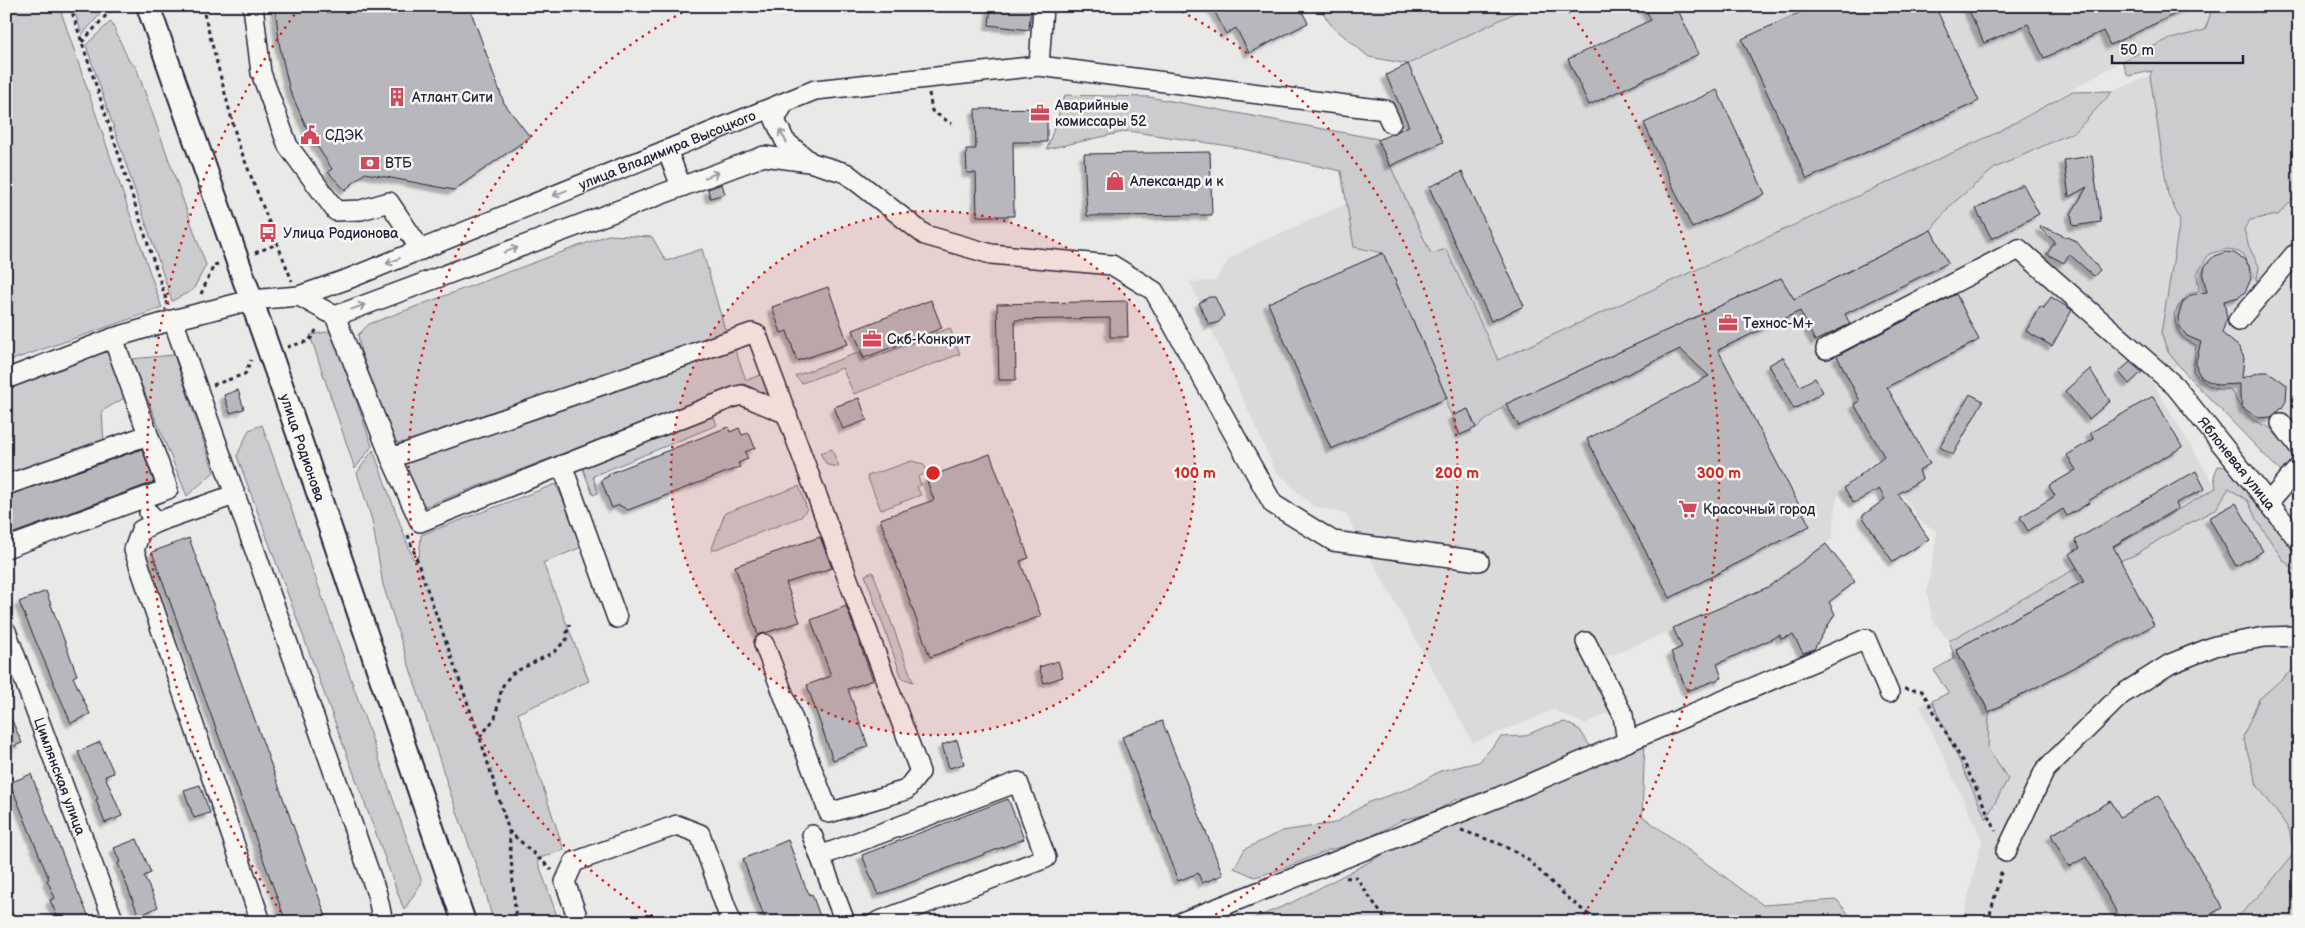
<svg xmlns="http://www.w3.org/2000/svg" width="2305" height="928" viewBox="0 0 2305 928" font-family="'Balsamiq Sans',sans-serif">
	<defs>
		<filter id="shadow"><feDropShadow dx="-4.5" dy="4.5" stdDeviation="1" flood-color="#0004"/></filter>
	</defs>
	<rect width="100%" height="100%" fill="#e9e9e7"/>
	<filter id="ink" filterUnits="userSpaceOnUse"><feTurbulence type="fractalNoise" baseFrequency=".02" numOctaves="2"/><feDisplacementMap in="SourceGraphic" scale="10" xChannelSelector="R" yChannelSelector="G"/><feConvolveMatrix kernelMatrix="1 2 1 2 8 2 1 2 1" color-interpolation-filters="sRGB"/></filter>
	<g filter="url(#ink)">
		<path fill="#dadada" d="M1529,6H2213L2205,30L2167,40L2122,61L1994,134L1498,360L1446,249L1432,254L1493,384L1447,406L1460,435L1476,428L1506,404L1519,426L1679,349L1781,278L1794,299L1931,230L1952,204L1995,168L2076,131L2113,91L2150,76L2166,169L2180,220L2161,333L2178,364L2154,385L2216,488L2237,477L2299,555V664L2259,699L2257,785L2289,829L2294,853L2265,889L2233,922H1955L1963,918L1982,840L1920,706L1948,693L1934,670L1955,658L1949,641L1932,619L1927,592L1937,532L1920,521L1877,458L1844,488L1837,497L1832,539L1768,587L1623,651L1598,660L1617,709L1584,724L1554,710L1473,743L1346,514L1312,506L1275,470L1190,282L1215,281L1229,259L1254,245L1397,181L1378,139L1408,126L1386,75Z
			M2299,193V466L2270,428L2253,420L2239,405L2230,389L2218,390L2209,386L2192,371L2196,345L2187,342L2176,331L2174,312L2188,294L2209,254L2227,249L2242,253L2256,279L2259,266L2249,247L2244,229L2250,220L2278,215Z"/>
		<path fill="#ccccce" stroke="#777784" d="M6,6H59L162,308L6,362Z
			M73,6H100L102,12L82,35Z
			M1318,6H1529L1408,64L1369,57L1332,26Z
			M2213,6H2299V55L2294,57L2299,71V193L2278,215L2250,220L2244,229L2249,247L2259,266L2257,281L2242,253L2227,249L2209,254L2197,274L2199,291L2188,294L2174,313C2176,329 2179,339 2196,345L2193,371C2206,384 2211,391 2230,389L2239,405L2253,420L2270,428L2290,451L2296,462L2285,476L2185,373L2168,352L2161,333L2180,220L2168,194L2150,76L2152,71L2128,76L2122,61L2167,40L2205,30Z
			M111,21L129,61L136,67L206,265L193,290L172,301L86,45Z
			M2113,91L2076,131L1995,168L1952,204L1931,230L1794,299L1781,278L1506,404L1476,428L1468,409L1452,416L1447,406V398L1383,253L1354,247L1341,171L1229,146L1128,131L1047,149L1065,95L1149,97L1378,139L1431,254L1446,249L1498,360L1994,134L2071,92Z
			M608,235L652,237L666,261L702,249L727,337L410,445L396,442L389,431L360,348L358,335L369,324Z
			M950,328L960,354L854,394L842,368L802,383L795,376L860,352L864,361Z
			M332,331L372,446L355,469L310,335Z
			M735,350L746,380L764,374L774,400L743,384L429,505L422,506L404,468L405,464L412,460Z
			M91,351L110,352L126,397L102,411L104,445L6,478V387Z
			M174,355L214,472L187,496L131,359Z
			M712,412L717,425L593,476L598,493L593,495L581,464Z
			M262,425L422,882L404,910L237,456L249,430Z
			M832,449L839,467L827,465L820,453Z
			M373,450L413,559L419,556L421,535L556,484L584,546L543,563L589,681L518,713L564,850L537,859L559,922H493L486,893L450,792L383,585L372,520L357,473Z
			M912,461L923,464L928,472L918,477L921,485L917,487L921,495L881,510L867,476Z
			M2218,466L2229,467L2275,524L2299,557V574L2283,560L2256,519L2248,501L2229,488L2216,509L2165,536L2135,555L2114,563L2096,575L1956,649L1989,712L1988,749L2008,779L1986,819L1932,701L1948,693L1934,670L1955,658L1949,641L2216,488L2214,476Z
			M799,486L807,509L801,517L711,551L725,513Z
			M873,572L913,682L902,678L865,575Z
			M2299,664V915L2294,922H2233L2265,889L2294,853L2289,829L2257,785L2243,737L2259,699Z
			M1565,722L1580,730L1590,746L1587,759L1645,740L1642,816L1763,905L1837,900L1855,922H1245L1291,903L1405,843L1472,798L1455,800L1432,813L1402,820L1361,842L1329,850L1279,870L1255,877L1234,868L1245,849L1282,831L1335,823L1369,802L1411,788L1440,771L1479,762L1501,737L1524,736L1545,727Z"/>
		<path fill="#b8b8bc" stroke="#22223b" filter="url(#shadow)" d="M275,6H469L504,103L530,137L454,190L365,173L345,190L328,172L332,169L310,135L290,91L280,48Z
			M991,6H1031L1029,30L989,25Z
			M1212,6H1299L1308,23L1249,53L1236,28L1226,34Z
			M1644,6H1676L1699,54L1589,105L1568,59L1651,20Z
			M1814,6H1935L1979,101L1807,179L1742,39Z
			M1967,6H2192L2110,45L2103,31L2044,58L2028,24L1984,43Z
			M1408,64L1443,142L1390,166L1378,140L1409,126L1386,75Z
			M1717,90L1765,194L1692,228L1644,123Z
			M1047,108V142H1013L1014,216H977L976,173H967L966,149H976L975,109Z
			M1210,152L1212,215L1087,216L1084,154Z
			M2092,156L2101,222L2073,226L2071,214L2087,187L2069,197L2064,160Z
			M1462,172L1524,306L1491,321L1429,187Z
			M722,184L725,194L710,198L708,189Z
			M2023,184L2039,214L1992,239L1976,209Z
			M2041,226L2076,241L2100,270L2094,276L2069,254L2064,263L2047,254L2055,242L2040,228Z
			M1931,230L1948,263L1845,314L1850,324L1815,341L1800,311L1718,350L1810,526L1670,598L1587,439L1709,376L1680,349L1519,426L1506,404L1781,278L1794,299Z
			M2226,252L2234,253L2245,260L2249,266L2251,279L2245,292L2239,297L2224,301L2227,318L2222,333L2239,347L2244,358L2242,378L2261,372H2269L2287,385L2286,401L2282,408L2271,417L2258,418L2243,408L2240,398V384L2217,385L2202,378L2197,370L2196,361L2201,342L2187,336L2180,327L2178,317L2183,302L2191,295L2207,292L2203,276L2205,266L2214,256Z
			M1383,253L1447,398L1331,449L1268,303Z
			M828,287L848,344L797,361L787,331L781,333L772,307Z
			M1956,294L1979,340L1887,387L1930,464L1919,470L1922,479L1898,494L1929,539L1893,562L1862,516L1885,499L1879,489L1854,503L1844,488L1884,456L1854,404L1860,401L1837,356Z
			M1209,297H1215L1224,316L1219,322L1209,325L1199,303Z
			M2051,297L2072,310L2052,346L2026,331L2040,306L2044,308Z
			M931,300L942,328L864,358L853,330Z
			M1127,301L1128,337H1110V318L1015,320L1016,380H999L997,304Z
			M1783,357L1800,386L1815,378L1823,392L1794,409L1769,365Z
			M2130,362L2142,372L2129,384L2119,372Z
			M2090,369L2110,401L2089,419L2065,391Z
			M238,390L244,409L230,413L224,395Z
			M1970,394L1983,401L1953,455L1940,447Z
			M2153,396L2182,447L2088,501L2089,503L2067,516L2063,509L2028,531L2020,517L2055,496L2049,486L2076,470L2067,455L2094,439L2090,433Z
			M859,398L867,420L843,429L834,407Z
			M1468,409L1476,428L1460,435L1452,416Z
			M728,427L730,432L739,428L742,435L749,433L755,448L745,452L748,459L738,463L740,467L628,510L619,505L612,508L601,480L609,476L608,474Z
			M142,449L154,482L6,536V496Z
			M990,454L1029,558L1020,561L1041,616L930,657L880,519L934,500L926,478Z
			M2196,471L2205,489L2176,503L2178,508L2113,546L2154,625L1989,712L1956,649L2085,581L2069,554L2080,548L2075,540Z
			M2236,503L2263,551L2236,566L2209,518Z
			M820,537L832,568L786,583L800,622L758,635L735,566Z
			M189,538L328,922H286L152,552Z
			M1826,544L1855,582L1829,602L1835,614L1814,649L1803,653L1793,635L1781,639L1780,635L1717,664L1722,678L1687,691L1671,652L1682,647L1673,628L1768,587Z
			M46,591L77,675L73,677L90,714L71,723L19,602Z
			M846,606L873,680L848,689L868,746L833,760L807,685L831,676L811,620Z
			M1058,661L1063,677L1044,683L1039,667Z
			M6,707L22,743L6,749Z
			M1162,721L1223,875L1202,883L1198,873L1178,881L1122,737Z
			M957,740L964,764L949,768L942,745Z
			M100,742L114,773L105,776L122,816L105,823L96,800L98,799L78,752Z
			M31,774L69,871L91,922H60L50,900L55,898L47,880L49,879L10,783Z
			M200,785L210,813L194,818L184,790Z
			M2159,795L2222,908L2197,922H2122L2086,857L2069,867L2051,835L2111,801L2120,817Z
			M1008,799L1024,839L878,895L862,855Z
			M137,839L151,873L144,876L158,907L139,916L118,863L120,862L114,848Z
			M788,840L805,886L810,895L812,894L822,922H766L743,859Z"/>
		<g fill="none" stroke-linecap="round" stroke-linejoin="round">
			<g stroke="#22223b" stroke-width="22">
				<g id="minor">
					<path d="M253,6L261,73L288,146L336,211L361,210L389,202L421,250"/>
					<path d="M1039,66L1385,110L1391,123"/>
					<path d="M784,103L775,120L785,141L809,161"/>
					<path d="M667,150L681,186"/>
					<path d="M299,296L335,316L764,156L809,162L846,173L925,235L991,254L1112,265L1154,291L1273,504L1333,541L1479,561"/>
					<path d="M335,316L391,458L752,333L757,335L920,772L906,790L829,813L764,644"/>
					<path d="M173,320L377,894L383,922"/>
					<path d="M2238,321L2294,255L2299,253"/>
					<path id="s1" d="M1826,349L2019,249L2175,386L2299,541"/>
					<path id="s2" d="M6,379L113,338L173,320L251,300L299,296L348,279L815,90L1039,66L1043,6"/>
					<path d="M2281,423L2299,447"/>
					<path d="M391,458L420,522L734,397L742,395L787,414"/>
					<path d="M562,465L617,618"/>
					<path d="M6,485L148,435"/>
					<path d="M2268,503L2299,467"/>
					<path d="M149,513L157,522L234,495"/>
					<path d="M157,522L141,530L134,550L261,922"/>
					<path d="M6,548L168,489L113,338"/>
					<path id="s3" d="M6,631L114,922"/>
					<path d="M1586,642L1623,715L1627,742"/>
					<path d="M812,835L845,922"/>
					<path d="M2006,852L2045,770L2121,695L2170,664L2215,646L2265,637L2299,636"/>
					<path d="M820,856L1018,782L1046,858L877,922"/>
					<path d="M579,922L565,882L574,862L677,825L700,834L731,922"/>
					<path d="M1182,922L1499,797L1866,639L1889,693"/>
				</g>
			</g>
			<g stroke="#22223b" stroke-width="26">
				<g id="major">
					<path id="s4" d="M148,6L290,410L464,922"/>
				</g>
			</g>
			<path stroke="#22223b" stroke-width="3" stroke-dasharray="4 4" stroke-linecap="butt" d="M70,6L168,305
				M202,6L238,143L292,281
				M82,42L111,10L109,6
				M929,93L932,111L952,124
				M255,253L277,244
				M201,294L214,265L218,264
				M287,347L309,341L317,329
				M213,385L245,374L251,360
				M408,535L480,738L509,831L552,870
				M1904,689L1922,691L1966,767L1996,831
				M480,737L495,718L502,687L511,674L554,652L567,639V632L570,624
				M1461,830L1500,844L1526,858L1568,898L1589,915L1609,922
				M509,831L516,922
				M1346,878L1356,877L1387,922
				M1988,922L2002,869"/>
			<use href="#minor" stroke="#f6f6f2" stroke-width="19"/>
			<use href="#major" stroke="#f6f6f2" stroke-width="22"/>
		</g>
		<defs><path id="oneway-shaft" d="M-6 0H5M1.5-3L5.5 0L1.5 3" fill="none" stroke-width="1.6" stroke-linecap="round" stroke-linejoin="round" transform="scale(1.25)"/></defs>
		<g stroke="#9797a0">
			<use href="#oneway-shaft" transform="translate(783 136) rotate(-120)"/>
			<use href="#oneway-shaft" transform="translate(712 175) rotate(-21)"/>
			<use href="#oneway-shaft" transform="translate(560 193) rotate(158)"/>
			<use href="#oneway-shaft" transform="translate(511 250) rotate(-20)"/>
			<use href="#oneway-shaft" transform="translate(393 261) rotate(158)"/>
			<use href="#oneway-shaft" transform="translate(358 307) rotate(-20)"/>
		</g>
	</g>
	<circle cx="933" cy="473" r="262" fill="#d62828" fill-opacity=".12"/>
	<g fill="none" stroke="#d62828" stroke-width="2.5" stroke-dasharray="2.5 5">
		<circle cx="933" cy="473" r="262"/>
		<path d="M659 920A524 524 0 0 1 691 8M1175 8A524 524 0 0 1 1207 920"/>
		<path d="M285 918A786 786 0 0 1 297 11M1569 11A786 786 0 0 1 1581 918"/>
	</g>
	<defs>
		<g id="building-bare" transform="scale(1.5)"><path d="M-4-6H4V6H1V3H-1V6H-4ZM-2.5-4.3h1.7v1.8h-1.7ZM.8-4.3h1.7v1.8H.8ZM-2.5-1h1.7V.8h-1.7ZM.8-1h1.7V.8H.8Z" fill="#d1495b" stroke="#f6f6f2" stroke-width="2.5" paint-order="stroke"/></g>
		<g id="office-bare" transform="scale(1.5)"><path d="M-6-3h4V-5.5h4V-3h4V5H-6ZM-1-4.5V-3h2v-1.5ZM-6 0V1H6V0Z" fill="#d1495b" stroke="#f6f6f2" stroke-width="2.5" paint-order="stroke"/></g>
		<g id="civic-bare" transform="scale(1.5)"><path d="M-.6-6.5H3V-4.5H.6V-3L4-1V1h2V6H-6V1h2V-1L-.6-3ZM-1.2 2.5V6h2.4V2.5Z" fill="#d1495b" stroke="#f6f6f2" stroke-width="2.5" paint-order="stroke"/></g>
		<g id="bank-bare" transform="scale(1.5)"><path d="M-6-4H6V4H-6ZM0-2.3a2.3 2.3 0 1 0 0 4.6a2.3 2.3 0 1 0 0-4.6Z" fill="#d1495b" stroke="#f6f6f2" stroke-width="2.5" paint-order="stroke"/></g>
		<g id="shop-bare" transform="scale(1.5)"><path d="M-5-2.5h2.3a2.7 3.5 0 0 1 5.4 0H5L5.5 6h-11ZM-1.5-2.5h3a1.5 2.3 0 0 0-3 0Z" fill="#d1495b" stroke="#f6f6f2" stroke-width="2.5" paint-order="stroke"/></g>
		<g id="bus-bare" transform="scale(1.5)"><path d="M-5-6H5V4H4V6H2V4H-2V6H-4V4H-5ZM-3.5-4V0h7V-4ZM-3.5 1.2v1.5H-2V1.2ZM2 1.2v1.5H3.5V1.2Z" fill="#d1495b" stroke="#f6f6f2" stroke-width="2.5" paint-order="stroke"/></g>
		<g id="supermarket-bare" transform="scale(1.5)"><path d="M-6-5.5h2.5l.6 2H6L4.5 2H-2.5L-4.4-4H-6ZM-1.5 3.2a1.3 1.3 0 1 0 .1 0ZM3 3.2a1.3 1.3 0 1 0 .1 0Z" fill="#d1495b" stroke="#f6f6f2" stroke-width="2.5" paint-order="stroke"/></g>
	</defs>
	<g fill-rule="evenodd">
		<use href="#building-bare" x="397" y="97"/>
		<use href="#office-bare" x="1040" y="113"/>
		<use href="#civic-bare" x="310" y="135"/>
		<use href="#bank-bare" x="370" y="163"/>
		<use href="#shop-bare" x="1115" y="181"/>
		<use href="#bus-bare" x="268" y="233"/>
		<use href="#office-bare" x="1728" y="323"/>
		<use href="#office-bare" x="872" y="339"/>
		<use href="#supermarket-bare" x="1688" y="509"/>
	</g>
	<g text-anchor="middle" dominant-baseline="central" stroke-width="5" stroke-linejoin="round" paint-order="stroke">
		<g font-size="14" fill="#22223b" stroke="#f6f6f2" text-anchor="start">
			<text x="412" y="97">Атлант Сити</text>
			<text x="1055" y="105">Аварийные<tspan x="1055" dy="16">комиссары 52</tspan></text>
			<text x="325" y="135">СДЭК</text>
			<text x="385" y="163">ВТБ</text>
			<text x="1130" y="181">Александр и к</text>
			<text x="283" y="233">Улица Родионова</text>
			<text x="1743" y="323">Технос-М+</text>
			<text x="887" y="339">Скб-Конкрит</text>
			<text x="1703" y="509">Красочный город</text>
		</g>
		<g font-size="14" fill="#22223b" stroke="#f6f6f2">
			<text stroke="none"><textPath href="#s2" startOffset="702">улица Владимира Высоцкого</textPath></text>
			<text stroke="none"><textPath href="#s4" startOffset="468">улица Родионова</textPath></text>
			<text stroke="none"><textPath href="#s1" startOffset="524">Яблоневая улица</textPath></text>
			<text stroke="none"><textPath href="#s3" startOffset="155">Цимлянская улица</textPath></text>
		</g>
	</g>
	<circle cx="933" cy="473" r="8" fill="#d62828" stroke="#f6f6f2" stroke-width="2.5"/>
	<g font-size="15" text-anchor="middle" font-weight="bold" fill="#d62828" stroke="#f6f6f2" stroke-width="5" stroke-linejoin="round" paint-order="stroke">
		<text x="1195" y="478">100 m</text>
		<text x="1457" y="478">200 m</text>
		<text x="1719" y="478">300 m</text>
	</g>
	<rect width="2305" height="928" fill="none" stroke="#f6f6f2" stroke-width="25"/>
	<rect x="12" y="12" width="2280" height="903" fill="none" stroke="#22223b" stroke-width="2" filter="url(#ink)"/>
	<path d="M2112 55v8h131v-8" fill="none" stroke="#22223b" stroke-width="2.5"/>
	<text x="2120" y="55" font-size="15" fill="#22223b" stroke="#f6f6f2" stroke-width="4" paint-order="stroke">50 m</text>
</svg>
